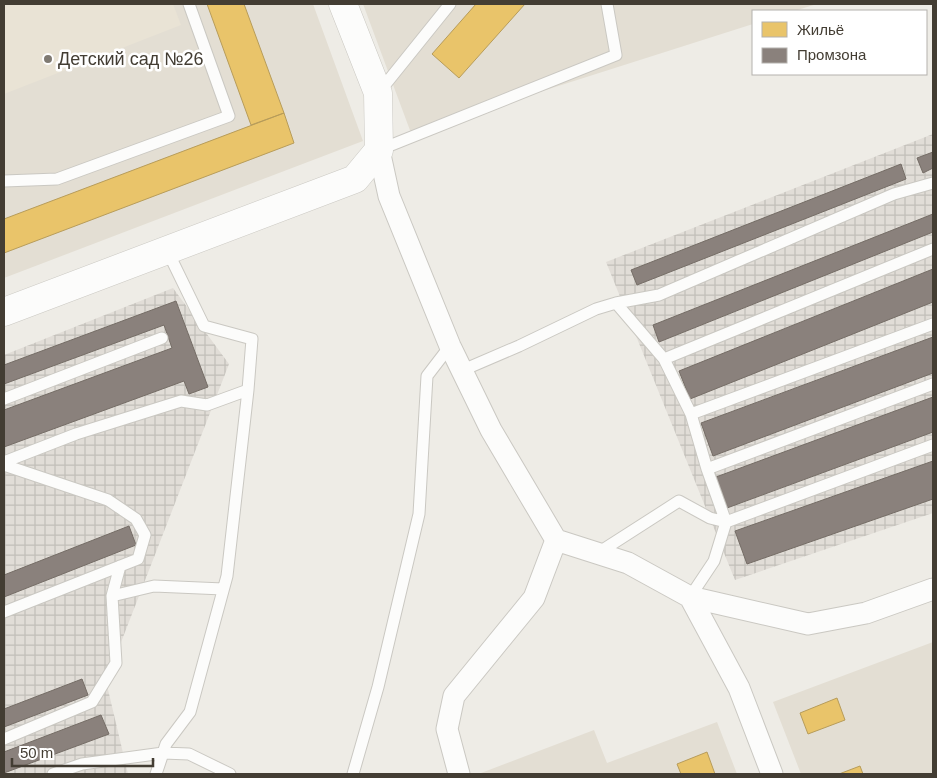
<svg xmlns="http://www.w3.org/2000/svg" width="937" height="778" viewBox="0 0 937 778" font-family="Arial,sans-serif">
	<defs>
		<pattern id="industrial-grid" width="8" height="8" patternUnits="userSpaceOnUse" patternTransform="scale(1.25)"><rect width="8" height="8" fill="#e1ddd7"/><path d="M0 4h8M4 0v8" fill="none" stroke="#c2bfb9"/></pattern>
	</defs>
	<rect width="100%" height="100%" fill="#eeece6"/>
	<path fill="#e3ded3" d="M4,4H313L363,141L4,278Z
		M363,4H817L794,11H753V24L411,133Z
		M933,642V774H801L773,702Z
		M717,722L737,774H482L481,773L594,730L607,763Z"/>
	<path fill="url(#industrial-grid)" d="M933,134V513L735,580L606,262Z
		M173,288L229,364L106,681L128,774H4V355Z"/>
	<path fill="#e9e3d5" d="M4,4H173L181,25L4,94Z"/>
	<path fill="#e9c46a" stroke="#b79c5a" d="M207,4H244L284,113L251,125Z
		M476,4H525L459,78L432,54Z
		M284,113L294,143L4,253V219Z
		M837,698L845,720L808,734L800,713Z
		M707,752L715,774H681L677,764Z
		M860,766L863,774H839Z"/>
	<path fill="#8a817c" stroke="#756d66" d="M933,152V168L923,173L917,158Z
		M901,164L906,179L637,285L631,270Z
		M933,214V232L659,342L653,325Z
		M933,269V302L690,399L679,371Z
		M176,301L208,387L189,394L184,381L4,447V410L172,348L164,325L4,384V365Z
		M933,337V373L713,456L701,423Z
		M933,397V432L727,508L716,477Z
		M933,461V499L747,564L735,531Z
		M129,526L136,545L4,597V575Z
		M82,679L88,695L4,727V709Z
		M101,715L109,734L4,773V752Z"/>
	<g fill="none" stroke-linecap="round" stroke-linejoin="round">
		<g stroke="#cac8c2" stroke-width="13">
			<path id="service" d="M380,91L450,4
				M379,150L616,55L607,4
				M4,181L57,179L229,116L189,4
				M616,303L659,295L894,194L933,183
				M664,359L933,249
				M463,370L519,346L596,309L616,303L664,359L691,414L707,469L726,522L714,561L690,597
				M4,399L162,338
				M691,414L933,324
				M4,462L76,434L181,401L207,405L248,390
				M4,465L108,500L136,519L145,535L138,559L4,612
				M707,469L933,384
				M598,553L679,501L710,518L726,522L933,445
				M112,596L154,586L223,589
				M4,739L92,702L116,663L112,596L120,566
				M53,774L82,764L163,753L189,754L230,774
				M156,774L166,744L190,712L227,576L248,390L252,339L204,326L167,250
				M353,774L378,687L419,514L427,376L450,346"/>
		</g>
		<g stroke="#cac8c2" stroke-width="23">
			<path id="minor" d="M379,150L389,196L450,346L491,430L556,540L628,563L690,597L808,624L866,613L933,589
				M690,597L739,688L772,774
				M459,774L447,729L454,696L534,598L556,540"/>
		</g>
		<g stroke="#cac8c2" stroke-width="29">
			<path id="tertiary" d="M4,312L355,179L379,150L378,93L343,4"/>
		</g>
		<use href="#service" stroke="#fcfcfb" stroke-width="11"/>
		<use href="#minor" stroke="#fcfcfb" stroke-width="21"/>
		<use href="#tertiary" stroke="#fcfcfb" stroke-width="28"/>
	</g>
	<circle fill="#7f7a72" stroke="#fff" stroke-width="2" cx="48" cy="59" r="5"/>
	<g text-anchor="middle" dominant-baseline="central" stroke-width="5" stroke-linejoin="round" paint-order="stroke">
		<g font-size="18" fill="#433d33" stroke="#fff" text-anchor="start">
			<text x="58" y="59">Детский сад №26</text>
		</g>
	</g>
	<rect width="937" height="778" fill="none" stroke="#433d33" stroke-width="10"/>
	<rect x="752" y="10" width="175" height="65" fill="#ffffff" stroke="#b4b1ad"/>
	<rect x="762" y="22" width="25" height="15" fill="#e9c46a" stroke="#b4b1ad"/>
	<text x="797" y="35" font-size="15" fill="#433d33">Жильё</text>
	<rect x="762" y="48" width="25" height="15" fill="#8a817c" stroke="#b4b1ad"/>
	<text x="797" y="60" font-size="15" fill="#433d33">Промзона</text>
	<path d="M12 758v8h141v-8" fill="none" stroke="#433d33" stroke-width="2.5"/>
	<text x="20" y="758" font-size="15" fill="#433d33" stroke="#ffffff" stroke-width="4" paint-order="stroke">50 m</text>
</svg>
